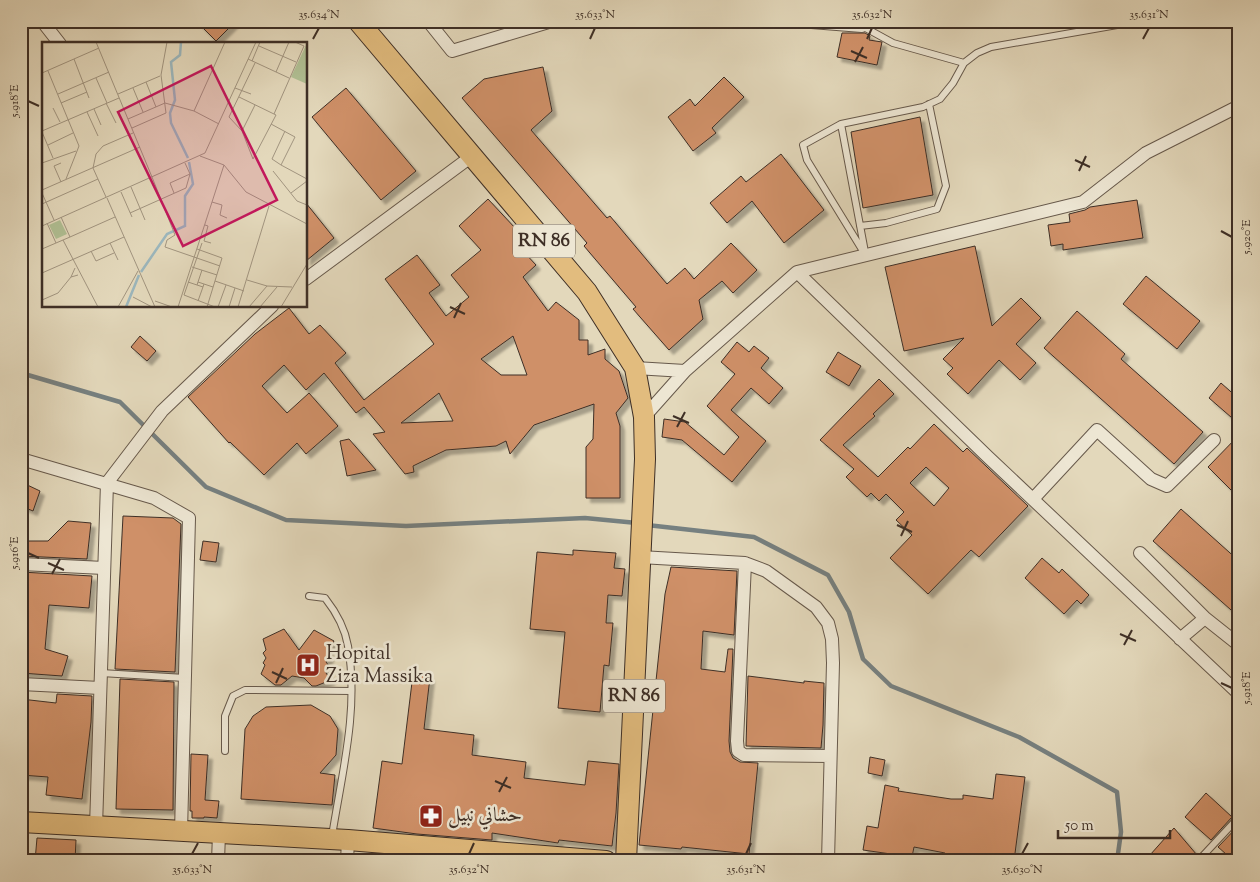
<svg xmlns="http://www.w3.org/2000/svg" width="1260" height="882" viewBox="0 0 1260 882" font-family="'Sorts Mill Goudy',Amiri,serif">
	<defs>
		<filter id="shadow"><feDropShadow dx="4.5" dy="4.5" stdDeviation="1" flood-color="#0004"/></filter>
	</defs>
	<rect width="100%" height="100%" fill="#e3d8bb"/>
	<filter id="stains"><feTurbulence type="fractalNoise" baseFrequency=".004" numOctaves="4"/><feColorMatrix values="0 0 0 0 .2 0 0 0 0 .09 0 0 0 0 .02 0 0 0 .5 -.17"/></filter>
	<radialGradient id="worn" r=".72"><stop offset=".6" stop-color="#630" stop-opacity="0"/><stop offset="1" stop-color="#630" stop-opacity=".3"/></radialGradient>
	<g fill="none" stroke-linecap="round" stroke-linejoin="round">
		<path stroke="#768080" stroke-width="4.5" d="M21,373L120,402L206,487L286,520L406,526L585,518L637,523
			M647,525L754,537L828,575L849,612L863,659L891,686L1019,737L1117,792L1121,832L1117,861"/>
	</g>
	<path fill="#cf9068" stroke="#3e2f26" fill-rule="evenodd" filter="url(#shadow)" d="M196,21H236L216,41Z
		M842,33H865L870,36L869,40L882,42L877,65L837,57Z
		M543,67L552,111L531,130L607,218L610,216L667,284L685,268L694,279L731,243L757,270L733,293L722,281L699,300L703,319L669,350L633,309L636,307L584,246L587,243L462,98L484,79Z
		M724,77L744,97L712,128L716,133L693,151L668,117L690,99L695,106Z
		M346,88L416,171L381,200L312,117Z
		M920,117L933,195L863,208L851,132Z
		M781,154L824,210L784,243L752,201L727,223L710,203L741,176L746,182Z
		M488,199L516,229L514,232L528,247L523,251L536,265L523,277L548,311L556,302L579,320V340H588V355L605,349V359L619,371L628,398L616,413L620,426V498H586V447L593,439L594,404L534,425L510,454L506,441L496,446L446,450L413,466L414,472L405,474L373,434L385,432L364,407L356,413L324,373L306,390L284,365L262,386L287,413L309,393L338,426L306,454L297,443L264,475L230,442L229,443L188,397L255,334L289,308L309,334L320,325L346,353L335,363L364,400L434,344L385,279L417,255L440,285L429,293L446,316L469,297L451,275L481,250L459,226ZM513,336L527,375H501L481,359ZM439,393L453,421L401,423Z
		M1137,200L1143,238L1063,250V244L1051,246L1048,225L1070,222L1069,214L1085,210L1090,207Z
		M306,203L334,238L306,261Z
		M975,246L992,326L1021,298L1041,318L1016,344L1036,363L1020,380L999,360L968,394L947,374L953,368L943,359L964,338L904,351L885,267Z
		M1146,276L1200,321L1177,349L1123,304Z
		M1077,311L1125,354L1121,359L1203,432L1174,464L1044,348Z
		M140,336L156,351L147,361L131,347Z
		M737,342L749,352L754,346L769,358L761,368L783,388L769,404L751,388L731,410L766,441L732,482L682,440L662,437L664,419L685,422L724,455L739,437L707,406L735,374L721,362Z
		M838,352L861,366L849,386L826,372Z
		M879,379L894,394L873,414L875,416L843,445L878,477L908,447L910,449L934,424L963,452L967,448L1028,506L979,557L971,550L928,594L890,558L912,535L896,520L904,512L886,494L879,501L871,493L867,497L846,477L854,469L820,440ZM926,467L949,488L934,506L910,483Z
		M1221,383L1239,399V424L1209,398Z
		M1239,435V498L1208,467Z
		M349,439L376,470L347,476L340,441Z
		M21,482L40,491L33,511L21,506Z
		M1181,509L1239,561V617L1153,541Z
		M123,516L173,518L181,524L175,672L115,669Z
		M68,521L91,523L87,559L21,556V541H48Z
		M203,541L219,543L216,562L200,560Z
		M573,550L616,553L614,568L625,569L622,596L608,595L606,623H613L609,666L604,665L600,712L558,708L565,632L530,629L537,552L573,555Z
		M1042,558L1059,573L1062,569L1089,595L1081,604L1077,600L1064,614L1025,578Z
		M671,567L737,571L734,635L703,631L701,669L725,672L728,649H733L729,741L730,752L733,758L740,762L758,763L749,854L682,847L681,849L639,845L665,594Z
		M21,572L92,576L89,608L49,605L45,649L68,656L62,676L21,673Z
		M284,629L299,650L314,630L334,641L328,650L329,658L326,662L329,666L326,673L331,680L316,686H312L304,678L292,676L281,685H275L261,674L265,665L263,663L266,658L263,653L266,650L263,639Z
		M413,674L430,677L424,729L474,735L472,755L526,762L524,778L585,785L588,761L619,764L616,813L612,846L559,840L558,843L492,833V840L417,834L373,828L382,761L402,764Z
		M748,676L804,683V681L824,683L823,725L821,748L746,746Z
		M120,679L174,682L173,810L116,809Z
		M57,694L92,696L91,722L82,799L46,795L48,777L21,775V699L56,703Z
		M311,705L330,716L338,729L336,755L320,773L335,775L332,805L241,799L245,729L253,716L266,707Z
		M191,754L208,755L205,800L219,801L217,818L204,817V818H192V811H190Z
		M870,757L885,760L882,776L868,773Z
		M996,774L1025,777L1014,861H944L945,853L914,847L912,857L863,850L867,826L878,828L885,785L899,788L898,791L951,799H963V795L993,799Z
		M1206,793L1232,817L1211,840L1185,817Z
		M1239,825V861H1234L1218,847Z
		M1174,828L1197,855L1193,861H1156L1150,855Z
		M37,838L76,840L75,861H35Z"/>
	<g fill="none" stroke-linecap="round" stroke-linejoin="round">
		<g stroke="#67594b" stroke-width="8">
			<path id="lane" d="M862,26L893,43L964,63
				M841,124L865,252
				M860,226L886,223L937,209L946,186L929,104
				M866,256L807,160L803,145L841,124L923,107L940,99L953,83L964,63L977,53L991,47L1140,21
				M309,596L325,598C336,612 345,628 348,646C359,709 342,773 332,836
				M101,673L185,678
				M225,751V716L233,696L245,690L351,691
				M1198,861L1239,817"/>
		</g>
		<g stroke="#67594b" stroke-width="14">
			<path id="street" d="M42,21L60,44
				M428,21L452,51L552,21
				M799,21L862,26
				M797,272L1083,202L1146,153L1239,106
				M306,279L472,156
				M635,368L685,371
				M644,417L685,371L797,272L988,457L1239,694
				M21,459L154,498L189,518L181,832
				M1033,499L1097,430L1151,479L1167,486L1214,440
				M1140,553L1205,618
				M640,557L745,563L737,741L738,751L744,755L830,756
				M745,563L766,571L816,607L828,623L832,639L833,663L828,861
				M21,564L104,568
				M1180,639L1205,618L1239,645
				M21,684L100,688
				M96,827L107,483L162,411L272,306
				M218,861L219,834
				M347,861L348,840"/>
		</g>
		<g stroke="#3e2f26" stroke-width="22">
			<path id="primary" d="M358,21L587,292L635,368L644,417L645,459L626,861
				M21,822L348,840L606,861"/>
		</g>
		<use href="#lane" stroke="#ede6d3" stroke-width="6"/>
		<use href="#street" stroke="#ede6d3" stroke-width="12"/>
		<use href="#primary" stroke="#e2bc7e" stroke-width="20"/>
	</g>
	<path fill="none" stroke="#3e2f26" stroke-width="2" d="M313,39L319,28M590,39L595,28M867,39L872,28M1143,39L1149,28M851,51L867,58M855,62L863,47M28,101L39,106M1075,160L1090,167M1079,171L1086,156M1221,231L1232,237M450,307L465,314M454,318L461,303M673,416L689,423M677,427L685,412M897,525L912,532M901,536L908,521M28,553L39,558M48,563L64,570M52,574L60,559M1120,634L1136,641M1124,645L1132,630M272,672L287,679M276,683L283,668M1221,683L1232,688M495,781L511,788M499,792L507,777M192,854L198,843M469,854L474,843M746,854L751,843M1022,854L1028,843"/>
	<defs>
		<g id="hospital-square" transform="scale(1.25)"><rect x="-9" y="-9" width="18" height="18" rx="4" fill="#8f2418" stroke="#ede6d3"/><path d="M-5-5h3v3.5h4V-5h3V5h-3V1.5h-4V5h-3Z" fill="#fff"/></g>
		<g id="pharmacy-square" transform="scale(1.25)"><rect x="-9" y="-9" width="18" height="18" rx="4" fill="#8f2418" stroke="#ede6d3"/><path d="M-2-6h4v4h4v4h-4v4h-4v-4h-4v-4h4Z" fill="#fff"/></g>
	</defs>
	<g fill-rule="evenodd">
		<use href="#hospital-square" x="308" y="665"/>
		<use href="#pharmacy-square" x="431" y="816"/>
	</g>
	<g text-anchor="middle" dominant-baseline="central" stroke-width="5" stroke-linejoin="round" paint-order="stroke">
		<g fill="#ede6d3" stroke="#72665a" stroke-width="1">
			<rect x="513" y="224.5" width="62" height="33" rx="4"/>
			<rect x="603" y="679.5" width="62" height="33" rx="4"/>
		</g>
		<g font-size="19" font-weight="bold" fill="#3e2f26">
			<text x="544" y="241">RN 86</text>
			<text x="634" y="696">RN 86</text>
		</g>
		<g font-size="20" fill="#3e2f26" stroke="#ede6d3" text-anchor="start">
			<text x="326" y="654">Hopital<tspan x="326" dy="23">Ziza Massika</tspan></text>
			<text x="448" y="816">حشاني نبيل</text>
		</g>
	</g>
	<g transform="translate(42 42)">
		<rect width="265" height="265" fill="#e3d8bb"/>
		<path d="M265,1V42L249,35ZM18,178L25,192L14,197L7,183Z" fill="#b0bf93"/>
		<path fill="none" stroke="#9bb6bc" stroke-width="2.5" d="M139,0L138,13L129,20L133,58L128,71L129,81L146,116M99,230L125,192L143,184V154L151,142L147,120M84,265L97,233"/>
		<path fill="none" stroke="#a1947f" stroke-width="1" d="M54,0L110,135M217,4L254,20M32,17L47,56M206,17L247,36M210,19L218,0M6,29L37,104L24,137M234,30L247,0M0,31L57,6M54,36L65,61M104,40L114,65M91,46L101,70M193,46L209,52M16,52L67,30M76,52L118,34M197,55L234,73L211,117M19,61L45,50M64,61L74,81M11,66L18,80M52,67L59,83M152,69L183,0M45,70L56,94M232,72L262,4L253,0M86,77L123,61L152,69L177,82M229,82L253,95L239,123L265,137M90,86L124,71L119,33L125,0M0,89L77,56M200,89L213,63M0,90L11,116M6,103L31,91M211,117L200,89L187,75L213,21M0,121L34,109M19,121L12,124L19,140M182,123L204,150L265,182M239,123L230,117L243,89M231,129L255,159L265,163M110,135L133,193L125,198L123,205L178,224M89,145L103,178M0,148L98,105M79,150L90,175M0,151L12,178M132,151L128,141L148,132L143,121M249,151L265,139M64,155L51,126L54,112L61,104L91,91M65,156L113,265M170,160L180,163L178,173L185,176M0,162L56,137M88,171L144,146L148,132M5,181L14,201L28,195L19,175M163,183L166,184L162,199L169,201M0,184L163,111L214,0M28,195L73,175M21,198L56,265M68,201L76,218M0,207L14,201M155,207L180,216L165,265M49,209L54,219L72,211M150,225L175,233M33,226L29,235L36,233M0,231L82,195M205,238L225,244L250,245M173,239L202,249M146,240L161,245M156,240L171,245M155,243L160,228M142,253L160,201M142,253L173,265M91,255L110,265M0,258L16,251L29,235M113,259L130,265M156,259L162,242M76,265L96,229M136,265L182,123L158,114M176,265L184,243M187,265L193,246M196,265L227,164M207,265L225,244M218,265L235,245M239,265L265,222"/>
		<path fill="#c2185b" fill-opacity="0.15" stroke="#c2185b" stroke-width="2.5" d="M169,24L235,158L141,204L76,70Z"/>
		<rect width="265" height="265" fill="none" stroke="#3e2f26" stroke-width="2.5"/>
	</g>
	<rect width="1260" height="882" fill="none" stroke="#e3d8bb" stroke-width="55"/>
	<path d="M1058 830v8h112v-8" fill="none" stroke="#3e2f26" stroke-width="2.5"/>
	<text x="1065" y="830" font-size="15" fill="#3e2f26" stroke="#ede6d3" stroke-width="4" paint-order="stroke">50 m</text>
	<rect x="28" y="28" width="1204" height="826" fill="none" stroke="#3e2f26" stroke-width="2"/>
	<g font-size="12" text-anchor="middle" fill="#3e2f26">
		<text x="319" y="18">35.634°N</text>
		<text x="595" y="18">35.633°N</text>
		<text x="872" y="18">35.632°N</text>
		<text x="1149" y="18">35.631°N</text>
		<text transform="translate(14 101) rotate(-90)" y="4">5.918°E</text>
		<text transform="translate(1246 237) rotate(-90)" y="4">5.920°E</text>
		<text transform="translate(14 553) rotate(-90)" y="4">5.916°E</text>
		<text transform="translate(1246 688) rotate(-90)" y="4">5.918°E</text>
		<text x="192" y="873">35.633°N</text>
		<text x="469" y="873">35.632°N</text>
		<text x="746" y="873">35.631°N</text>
		<text x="1022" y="873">35.630°N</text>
	</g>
	<rect width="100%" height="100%" filter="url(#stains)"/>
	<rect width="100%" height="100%" fill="url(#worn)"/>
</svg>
